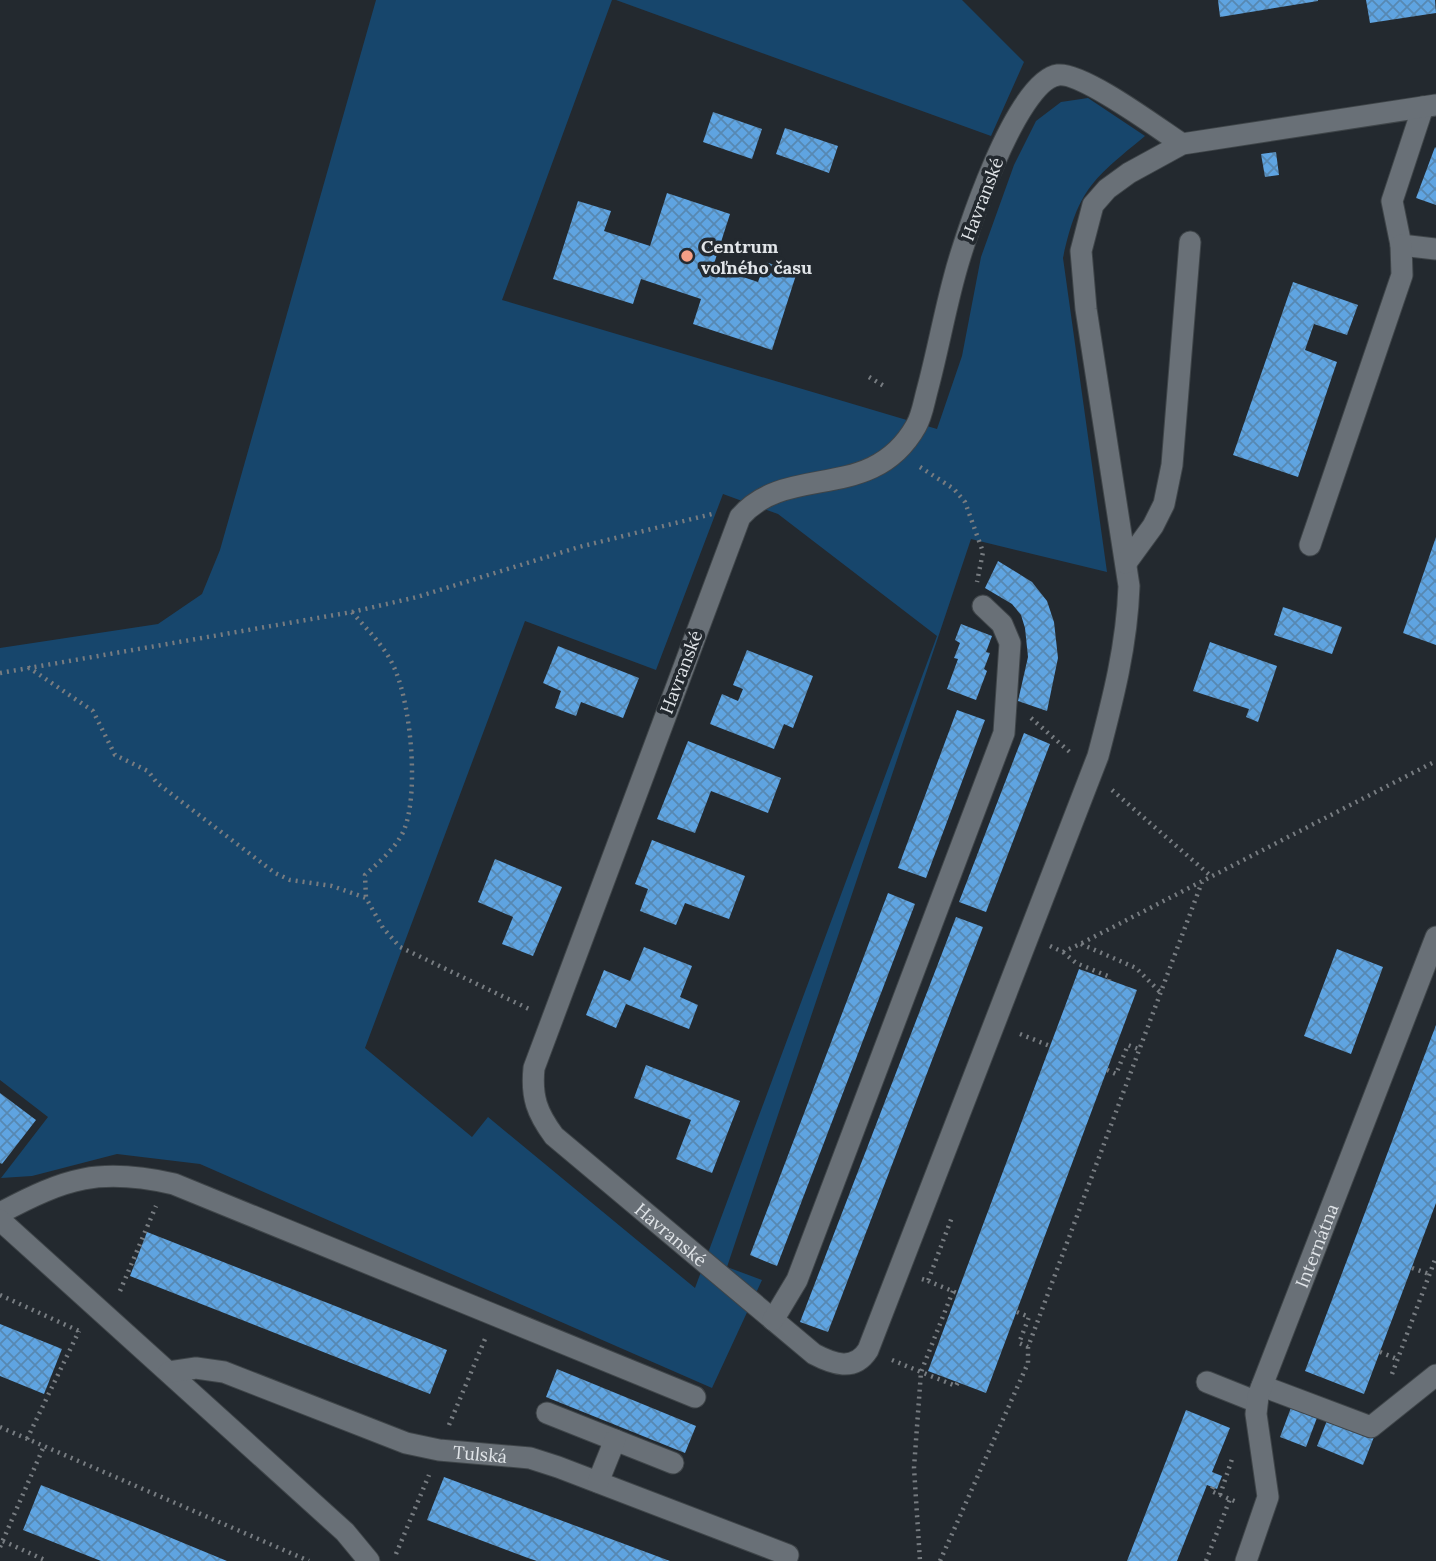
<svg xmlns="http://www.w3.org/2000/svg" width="1436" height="1561" viewBox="0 0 1436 1561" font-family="Lora,serif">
	<defs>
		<pattern id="building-cross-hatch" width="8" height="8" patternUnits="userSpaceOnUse" patternTransform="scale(1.75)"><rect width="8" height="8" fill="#5fa4e1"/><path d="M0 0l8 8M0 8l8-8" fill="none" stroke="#5788b2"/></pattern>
	</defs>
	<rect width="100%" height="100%" fill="#23292f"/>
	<path fill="#17466c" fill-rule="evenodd" d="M376,0H612L502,300L937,429L962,356L981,257L1014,165L1036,121L1061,102L1088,98L1145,136C1093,179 1078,189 1063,258L1107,572L971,539L727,1267L762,1280L712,1388L200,1164L117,1154L32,1176L1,1178L48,1117L0,1080V648L158,624L202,594L220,550ZM723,494L778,514L937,636L695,1288L488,1117L472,1137L365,1048L525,621L656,670Z
		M616,0H962L1024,62L991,136Z"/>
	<path fill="url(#building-cross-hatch)" d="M1218,0H1318V1L1220,17Z
		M1366,0H1435L1436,13L1370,23Z
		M713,112L762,129L752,159L703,142Z
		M785,128L838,146L829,173L776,154Z
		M1435,147L1436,148V205L1416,198Z
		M1276,152L1279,175L1265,177L1261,154Z
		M667,193L730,214L713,267L758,282L765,262L797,272L772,350L693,324L701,299L641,279L633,304L553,279L578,201L611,211L604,231L650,246Z
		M1293,282L1358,305L1347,335L1314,324L1305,350L1337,362L1298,477L1233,455Z
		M1436,537V645L1403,633Z
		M998,561L1032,582L1047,601L1054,622L1058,658L1047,711L1018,701L1028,657L1025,628L1021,615L1012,604L985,588Z
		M1283,607L1342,627L1332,654L1274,635Z
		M961,624L992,636L986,652L990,653L984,669L987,671L976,700L947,689L958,659L954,658L960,643L955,640Z
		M1210,642L1277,666L1258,722L1246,717L1249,709L1193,691Z
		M558,646L639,678L623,718L581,702L576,716L555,708L561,691L543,683Z
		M747,650L813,676L793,728L784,724L774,749L710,724L722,694L738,701L743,689L733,685Z
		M957,710L985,720L926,878L898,868Z
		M1024,733L1050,744L986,912L959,902Z
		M688,741L781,778L768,813L711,791L695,833L657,819Z
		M652,840L745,876L729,919L685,903L676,925L640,911L648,889L635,884Z
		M495,859L562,887L533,956L502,944L513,917L478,902Z
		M888,893L915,904L777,1266L750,1255Z
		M956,917L983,927L828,1332L800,1322Z
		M644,947L692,966L680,997L698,1005L689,1029L626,1004L616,1028L586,1015L604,970L630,981Z
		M1337,949L1383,967L1351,1054L1304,1036Z
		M1079,969L1137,990L986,1393L928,1371Z
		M1436,1025V1203L1364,1394L1305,1371Z
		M646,1065L740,1101L712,1173L676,1159L691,1120L634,1098Z
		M0,1093L36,1120L2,1164L0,1163Z
		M147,1232L447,1350L430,1394L130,1276Z
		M0,1324L62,1349L44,1394L0,1376Z
		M557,1369L696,1426L685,1453L546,1397Z
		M1292,1405L1318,1415L1306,1447L1280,1437Z
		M1186,1410L1230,1428L1212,1472L1222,1476L1217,1489L1207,1485L1177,1561H1127Z
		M1328,1418L1374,1437L1363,1465L1317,1446Z
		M444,1477L544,1514L670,1561H537L528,1558L427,1520Z
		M41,1485L140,1525L227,1561H101L23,1530Z"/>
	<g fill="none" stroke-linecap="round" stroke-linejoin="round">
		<g stroke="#3f4549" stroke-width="23">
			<g id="minor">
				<path d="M1423,107L1392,201L1401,245L1436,249"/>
				<path id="s1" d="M1182,144C1159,129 1083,72 1058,75C1016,80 964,239 954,278C944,315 937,354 927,391C924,402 922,416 916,426C872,504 788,462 740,517L534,1068C531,1097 537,1113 554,1136L814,1354C833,1364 854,1372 868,1350L1098,756C1113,699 1127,645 1129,586L1086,309L1081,251L1093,205L1107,189L1129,173L1182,144L1436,105"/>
				<path d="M1310,545L1402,275L1401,245"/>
				<path d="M1126,563L1153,526L1164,504L1172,465L1190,242"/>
				<path d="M0,1213C66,1178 99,1167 174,1184L695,1397"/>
				<path d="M0,1220L345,1532L369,1561"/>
				<path d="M773,1320L797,1280L1004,733L1010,643L1002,624L983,606"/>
				<path id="s2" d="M169,1372L196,1368L224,1372L406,1443L439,1450L530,1458L558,1467L788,1555L786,1561"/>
				<path d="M1207,1382L1257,1402"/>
				<path d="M1262,1386L1371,1427L1436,1375"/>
				<path d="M547,1413L673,1463"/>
				<path d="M598,1482L615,1440"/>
				<path id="s3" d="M1246,1561L1268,1497L1256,1414L1258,1396L1436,937"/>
			</g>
		</g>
		<path stroke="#777c81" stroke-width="4.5" stroke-dasharray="2 5" stroke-linecap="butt" d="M869,377L884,386
			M920,467L954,489L965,502L983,552L977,582
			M352,612C368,631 387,648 396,672C411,709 419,793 404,830C397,847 379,862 365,875L366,898
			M28,667L93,711L115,755L148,771L157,783L275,873L290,880L332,886L366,898L383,928L400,947L529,1009
			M0,673L352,612L417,597L579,547L712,514
			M1031,718L1072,754
			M1112,790L1212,877
			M1081,944L1136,968L1162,994
			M1050,946L1063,952L1080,944L1436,761
			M1063,952L1076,963L1110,977L1109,980
			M1020,1034L1050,1046
			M1107,1070L1116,1074L1128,1045L1141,1050
			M1412,1268L1429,1274
			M922,1279L928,1281L952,1217
			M928,1281L957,1293
			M120,1291L156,1206
			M953,1291L921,1372L956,1386L958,1382
			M0,1295L79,1331
			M1017,1312L1029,1317L1019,1343L1028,1347
			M1380,1352L1397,1359
			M892,1360L921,1372L914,1468L920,1561
			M1392,1374L1436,1257
			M449,1425L485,1339
			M0,1427L309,1561
			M27,1439L79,1331
			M1213,1487L1211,1491L1239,1503
			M1220,1495L1233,1456
			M3,1541L47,1561
			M0,1547L44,1446
			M396,1554L429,1475
			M940,1561L1028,1363V1347L1202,882
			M1206,1561L1230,1499"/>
		<use href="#minor" stroke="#697077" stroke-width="21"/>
	</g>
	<circle fill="#f49f86" stroke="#23292f" stroke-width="2.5" cx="687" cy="256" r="7"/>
	<g text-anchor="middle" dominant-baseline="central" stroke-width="7" stroke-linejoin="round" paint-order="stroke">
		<g font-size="18" fill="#e1e5e9" stroke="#23292f">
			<text transform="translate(982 199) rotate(-69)">Havranské</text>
			<text transform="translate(681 672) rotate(-69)">Havranské</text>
			<text stroke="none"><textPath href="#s1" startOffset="1549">Havranské</textPath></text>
			<text stroke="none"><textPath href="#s3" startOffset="331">Internátna</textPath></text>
			<text stroke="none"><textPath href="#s2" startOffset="326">Tulská</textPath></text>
		</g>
		<g font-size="18" font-weight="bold" fill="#e1e5e9" stroke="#23292f" text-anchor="start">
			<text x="701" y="246">Centrum<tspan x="701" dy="21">voľného času</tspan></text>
		</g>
	</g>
</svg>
